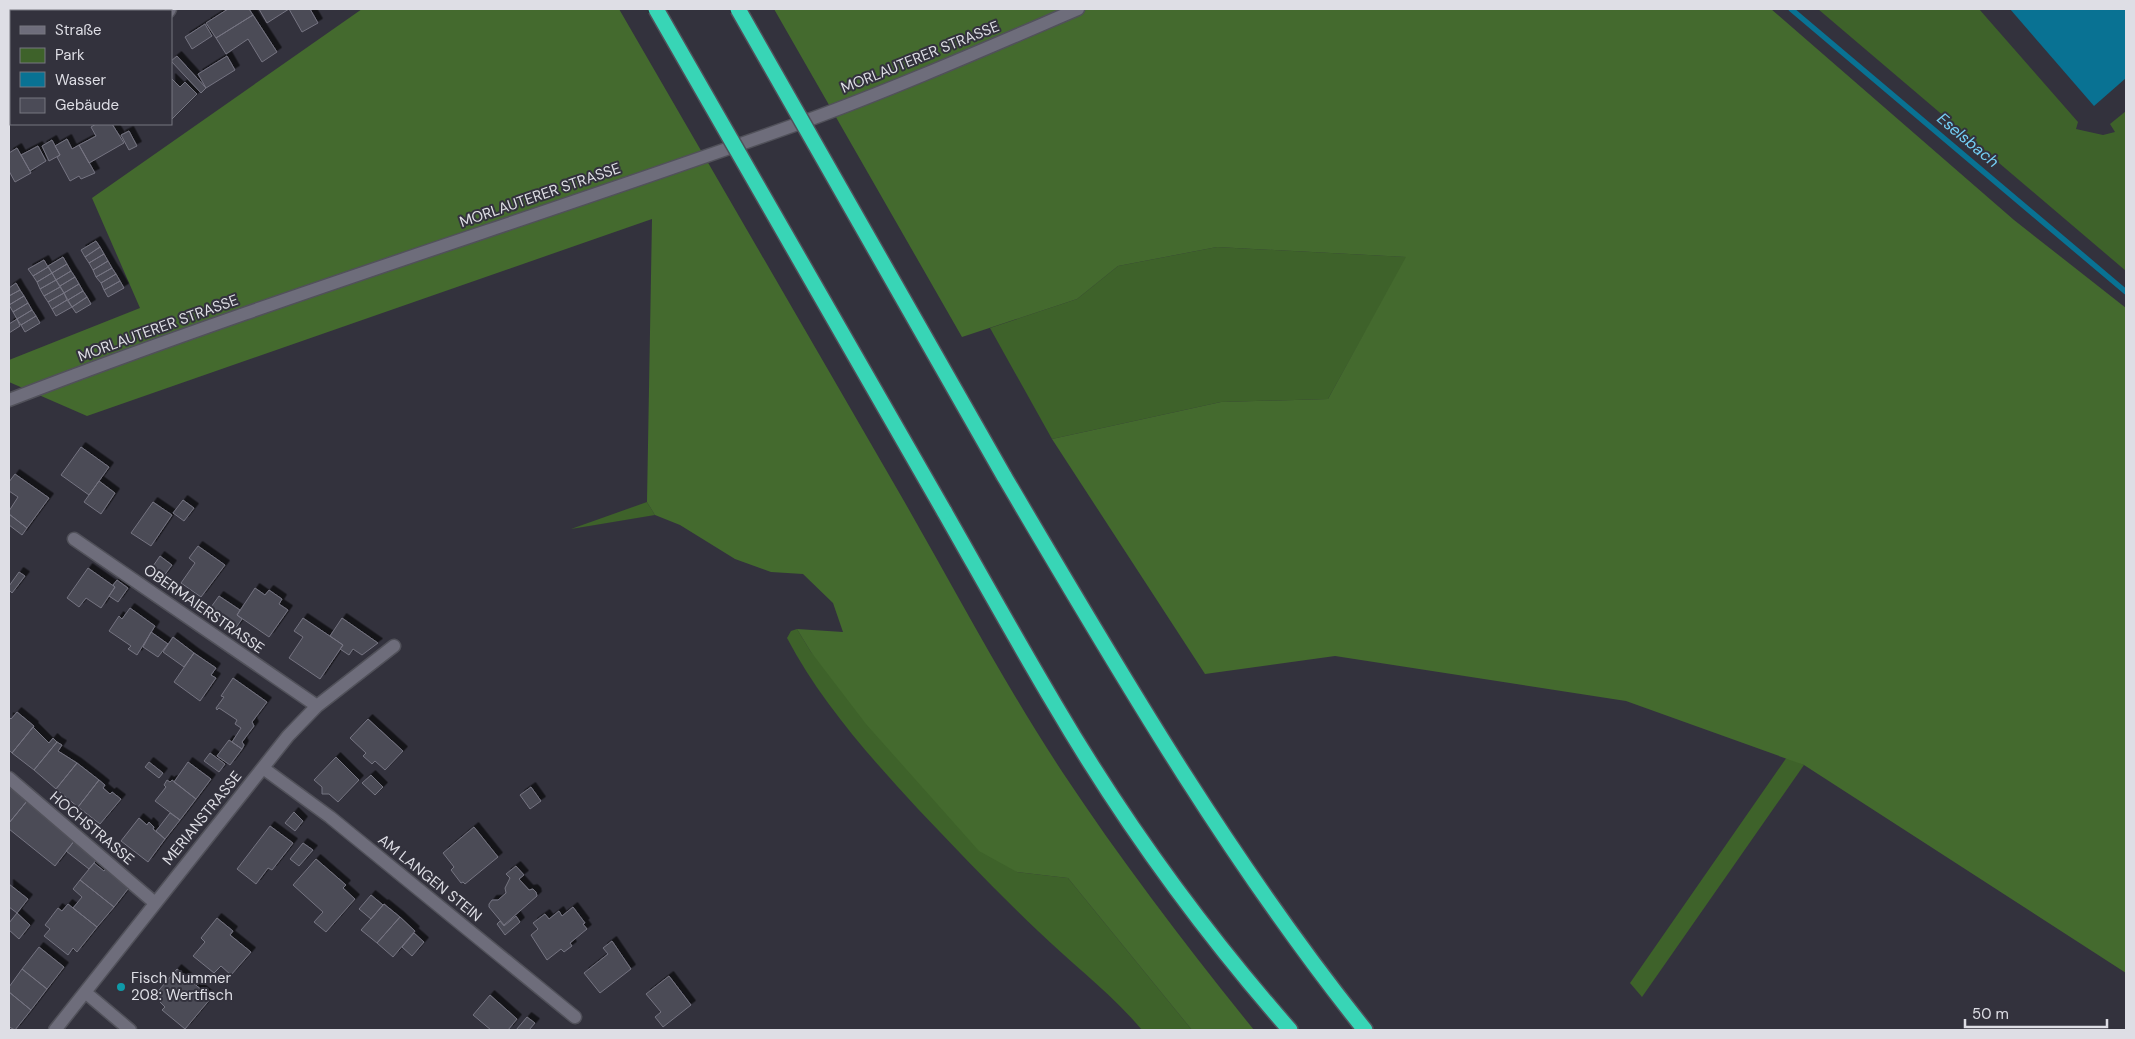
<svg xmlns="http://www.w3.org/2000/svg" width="2135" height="1039" viewBox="0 0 2135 1039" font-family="'DM Sans',sans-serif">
	<defs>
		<filter id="shadow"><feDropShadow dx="4.5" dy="-4.5" stdDeviation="0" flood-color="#0009"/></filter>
	</defs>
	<rect width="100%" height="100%" fill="#33323d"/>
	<path fill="#3e622a" d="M1818,9H1979L2078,122L2076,129L2103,135L2115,132L2110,124L2126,111V271Z
		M1217,247L1407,257L1328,399L1221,402L1052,439L990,328L1077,299L1118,266Z
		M647,502L655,515L571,529Z
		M797,629L811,652L1017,872L1068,878L1192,1030H1142C1111,993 1072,964 1038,931C997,892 957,850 918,809C870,757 820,701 787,638L791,631Z
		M1787,757L1804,765L1642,997L1630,983Z"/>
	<path fill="#446a2e" d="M362,9H619C714,173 809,337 904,501C956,592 1005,685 1063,773C1122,862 1187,947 1254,1030H1192L1068,878L1017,872L979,851L866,724L811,652L797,629L843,632L833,603L803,574L771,572L735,559L680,525L655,515L647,502L652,219L87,416L9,382V360L140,308L92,198Z
		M774,9H1771L2014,220L2126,308V973L1804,765L1626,701L1335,656L1205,674L1052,439L1221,402L1328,399L1406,257L1217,247L1118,266L1077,299L962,337Z"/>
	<path fill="#097293" d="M2010,9H2126V78L2094,106Z"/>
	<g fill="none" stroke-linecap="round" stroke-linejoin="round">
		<path stroke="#097293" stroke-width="5.5" d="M1791,9L2126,292"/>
	</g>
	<path fill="#4b4b57" stroke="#757481" filter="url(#shadow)" d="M54,9H92L94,11H56Z
		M228,9H249L253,15L216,38L206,23Z
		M259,9H310L318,23L302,32L289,9L267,23Z
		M253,15L277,52L262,62L248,39L226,54L216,38Z
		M205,24L212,36L192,49L185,37Z
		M177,56L206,88L201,93L171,61Z
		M227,56L235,70L206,88L198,74Z
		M171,78L180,87L185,82L197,94L171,120Z
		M96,124H112L124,143L89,163L79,145L96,136L91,127Z
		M129,131L137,146L129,150L121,135Z
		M67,139L72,149L79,145L95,173L81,179L79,176L70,181L57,157L60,155L55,146Z
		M52,140L60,155L49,161L42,146Z
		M38,146L46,161L30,171L21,155Z
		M17,148L31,173L15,182L9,171V153Z
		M96,241L100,247L85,257L81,250Z
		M100,247L104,254L89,263L85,257Z
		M104,254L108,261L93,270L89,263Z
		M63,257L67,264L52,273L48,266Z
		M44,260L48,267L33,276L28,269Z
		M108,261L112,268L96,277L93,270Z
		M67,264L71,271L56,280L52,273Z
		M48,267L52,273L37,282L33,276Z
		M112,268L116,274L101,283L96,277Z
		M71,271L75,277L60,286L56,280Z
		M52,273L56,280L40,289L37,282Z
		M116,274L120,281L104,290L101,283Z
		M75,277L79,284L64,293L60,286Z
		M56,280L60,287L44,296L40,289Z
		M120,281L124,288L108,297L104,290Z
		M16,283L20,290L9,296V288Z
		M79,284L83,291L68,300L64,293Z
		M60,287L64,293L48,302L44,296Z
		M20,290L24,296L9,305V296Z
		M83,291L87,297L72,307L68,300Z
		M64,293L67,300L52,309L48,302Z
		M24,296L28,303L13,312L9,305Z
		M87,297L91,304L76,313L72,307Z
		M67,300L72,307L56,316L52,309Z
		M28,303L32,310L17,319L13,312Z
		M32,310L36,316L21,325L17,319Z
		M36,316L40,323L25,332L21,325Z
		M17,319L20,326L9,333V324Z
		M81,447L109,467L89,495L61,475Z
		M15,474L49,498L27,528L9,514V511L18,497L9,491V482Z
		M99,481L115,493L101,514L84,502Z
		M183,500L194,508L184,521L173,513Z
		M153,502L172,515L151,546L131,533Z
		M9,514L27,528L22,535L9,525Z
		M198,546L225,565L201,597L181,583L195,563L189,558Z
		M160,556L172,565L163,577L151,569Z
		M88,568L115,587L101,608L86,598L79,607L67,598Z
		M19,572L25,576L12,593L9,590V586Z
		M117,580L128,588L118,602L109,596L115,587L113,585Z
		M255,588L265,595L269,590L282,599L279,604L288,610L269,637L237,615Z
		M219,596L240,610L237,615L242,619L235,629L209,610Z
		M130,608L155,626L137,655L128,649L131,646L109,631L119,616L122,619Z
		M303,618L343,645L320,679L289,658L303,637L294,631Z
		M342,618L378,643L362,655L353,649L349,655L340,649L343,645L330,636Z
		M151,632L168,644L158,657L143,647Z
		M173,637L194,653L184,667L163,652Z
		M194,653L216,668L211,675L216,678L200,701L174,682Z
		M233,678L267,702L252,722L254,726L242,742L244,745L242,749L232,742L241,728L235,724L237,720L219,708L217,710L216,708L224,697L221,696Z
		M17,712L34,726L12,753L9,750V717L11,719Z
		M368,719L403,751L385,770L375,761L372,764L363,756L366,753L350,738Z
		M33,727L49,743L53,738L57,742L34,770L12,753Z
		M229,740L242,749L230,765L217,756Z
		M57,742L62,745L58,751L77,763L56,789L34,770Z
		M210,753L225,764L219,772L204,761Z
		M336,757L359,780L338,802L329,794H322V787L314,780Z
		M149,762L163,773L159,778L145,767Z
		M188,762L211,779L196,799L174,782Z
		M77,763L99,780L78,807L56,789Z
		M371,775L383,787L375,795L362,783Z
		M99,780L105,785L103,788L110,794L112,792L121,799L100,824L78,807Z
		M167,780L170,782L172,780L196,799L180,820L155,801L166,787L164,785Z
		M9,786L27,801L9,823Z
		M531,787L541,801L530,809L520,795Z
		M27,801L75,840L55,866L9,829V823Z
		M294,812L303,821L295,831L285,823Z
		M170,813L180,820L165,839L156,831Z
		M139,818L147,825L149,822L154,827L153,829L165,839L148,862L121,841Z
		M270,826L293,843L272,870L268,868L256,884L237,869Z
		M474,827L498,857L465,884L463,882L461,883L451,870L454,867L443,853Z
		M75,840L98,858L89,869L66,851Z
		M303,843L313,850L299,866L290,859Z
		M316,859L346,885L343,888L355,899L326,932L314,922L323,912L293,885Z
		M94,863L104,871L108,866L131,885L114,907L80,880Z
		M516,866L524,875L519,879L529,890L533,889L536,892L537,896L504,925L489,907V904L492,900H498L506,893L505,888L510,878L506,874Z
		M80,880L114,907L97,927L73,908L82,897L73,889Z
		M9,884L28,899L17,913L9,907Z
		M371,895L383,905L371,919L359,909Z
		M68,904L97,927L77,952L73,948L68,955L44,936L50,929L45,925L58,908L62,911Z
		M384,904L400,917L377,943L361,930Z
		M573,907L585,923L583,924L587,929L570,943L572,946L564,952L561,949L547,960L531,935L538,929L533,923L545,914L549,919L559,911L562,916Z
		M17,913L30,925L19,939L9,930V923Z
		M516,916L520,922L505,935L497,924L500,921L504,926Z
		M400,917L415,931L393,957L377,943Z
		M217,918L233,931L230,935L251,952L231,975L221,966L214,973L193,956L205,942L201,938Z
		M414,933L424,942L412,956L402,947Z
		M612,941L631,969L600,993L584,973L608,954L603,948Z
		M39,947L64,967L47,989L22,969Z
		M22,969L47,989L31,1010L9,992V987Z
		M177,969L211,998L185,1029L162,1010L165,1007L154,996Z
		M669,976L691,1005L663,1027L655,1017L661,1012L646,994Z
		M9,992L31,1010L15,1030L9,1027Z
		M490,995L517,1019L508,1030H491L473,1015Z
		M527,1017L535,1023L529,1030H516Z"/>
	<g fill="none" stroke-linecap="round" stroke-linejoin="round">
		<g stroke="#51515a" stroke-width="15">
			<path id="minor" d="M169,11L170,9
				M9,86H11
				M9,400C270,299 539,217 803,122C896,88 987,48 1078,9
				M74,539L317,706
				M263,768L330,817L575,1017
				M9,778L155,903
				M85,992L130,1030
				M55,1030L288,736L317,706L394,646"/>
		</g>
		<g stroke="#51515a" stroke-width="18">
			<path id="highway" d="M1004,476C1116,666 1227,858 1365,1030
				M944,511C981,576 1017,641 1055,705C1123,821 1202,930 1290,1030"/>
		</g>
		<use href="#minor" stroke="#6e6d7b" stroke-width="12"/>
		<use href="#highway" stroke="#38d5b6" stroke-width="15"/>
		<g stroke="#51515a" stroke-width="18" stroke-linecap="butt">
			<path id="highway-bridge" d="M656,9L944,511
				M738,9L1004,476"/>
		</g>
		<use href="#highway-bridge" stroke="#38d5b6" stroke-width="15"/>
	</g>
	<circle fill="#0f9aa8" stroke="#33323d" stroke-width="2" cx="121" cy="987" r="5"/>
	<g text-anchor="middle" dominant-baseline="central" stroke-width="4" stroke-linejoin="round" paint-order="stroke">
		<g font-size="15" fill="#dedee5" stroke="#33323d">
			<text transform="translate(920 57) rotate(-22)">MORLAUTERER STRASSE</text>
			<text transform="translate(540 195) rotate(-19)">MORLAUTERER STRASSE</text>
			<text transform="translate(158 328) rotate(-20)">MORLAUTERER STRASSE</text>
			<text transform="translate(204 609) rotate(35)">OBERMAIERSTRASSE</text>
			<text transform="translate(202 818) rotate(-51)">MERIANSTRASSE</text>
			<text transform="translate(92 828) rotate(40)">HOCHSTRASSE</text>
			<text transform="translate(430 878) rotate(39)">AM LANGEN STEIN</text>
		</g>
		<g font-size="15" fill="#dedee5" stroke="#33323d" text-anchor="start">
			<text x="131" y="978">Fisch Nummer<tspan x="131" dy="17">208: Wertfisch</tspan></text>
		</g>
		<g font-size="16" font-style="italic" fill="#74cff5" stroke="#33323d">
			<text transform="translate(1968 140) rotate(40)">Eselsbach</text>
		</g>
	</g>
	<rect width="2135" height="1039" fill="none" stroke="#dedee5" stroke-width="20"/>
	<rect x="10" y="10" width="162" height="115" fill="#33323d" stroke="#777780"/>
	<rect x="20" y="26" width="25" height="8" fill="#6e6d7b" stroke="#777780"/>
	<text x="55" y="35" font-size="15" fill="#dedee5">Straße</text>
	<rect x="20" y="48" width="25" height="15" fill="#3e622a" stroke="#777780"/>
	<text x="55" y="60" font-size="15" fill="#dedee5">Park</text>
	<rect x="20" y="72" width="25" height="15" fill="#097293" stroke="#777780"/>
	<text x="55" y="85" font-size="15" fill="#dedee5">Wasser</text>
	<rect x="20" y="98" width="25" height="15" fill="#4b4b57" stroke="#777780"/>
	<text x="55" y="110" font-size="15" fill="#dedee5">Gebäude</text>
	<path d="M1965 1019v8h142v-8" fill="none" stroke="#dedee5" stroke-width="2.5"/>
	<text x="1972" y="1019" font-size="15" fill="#dedee5" stroke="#33323d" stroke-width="4" paint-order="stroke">50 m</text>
</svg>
